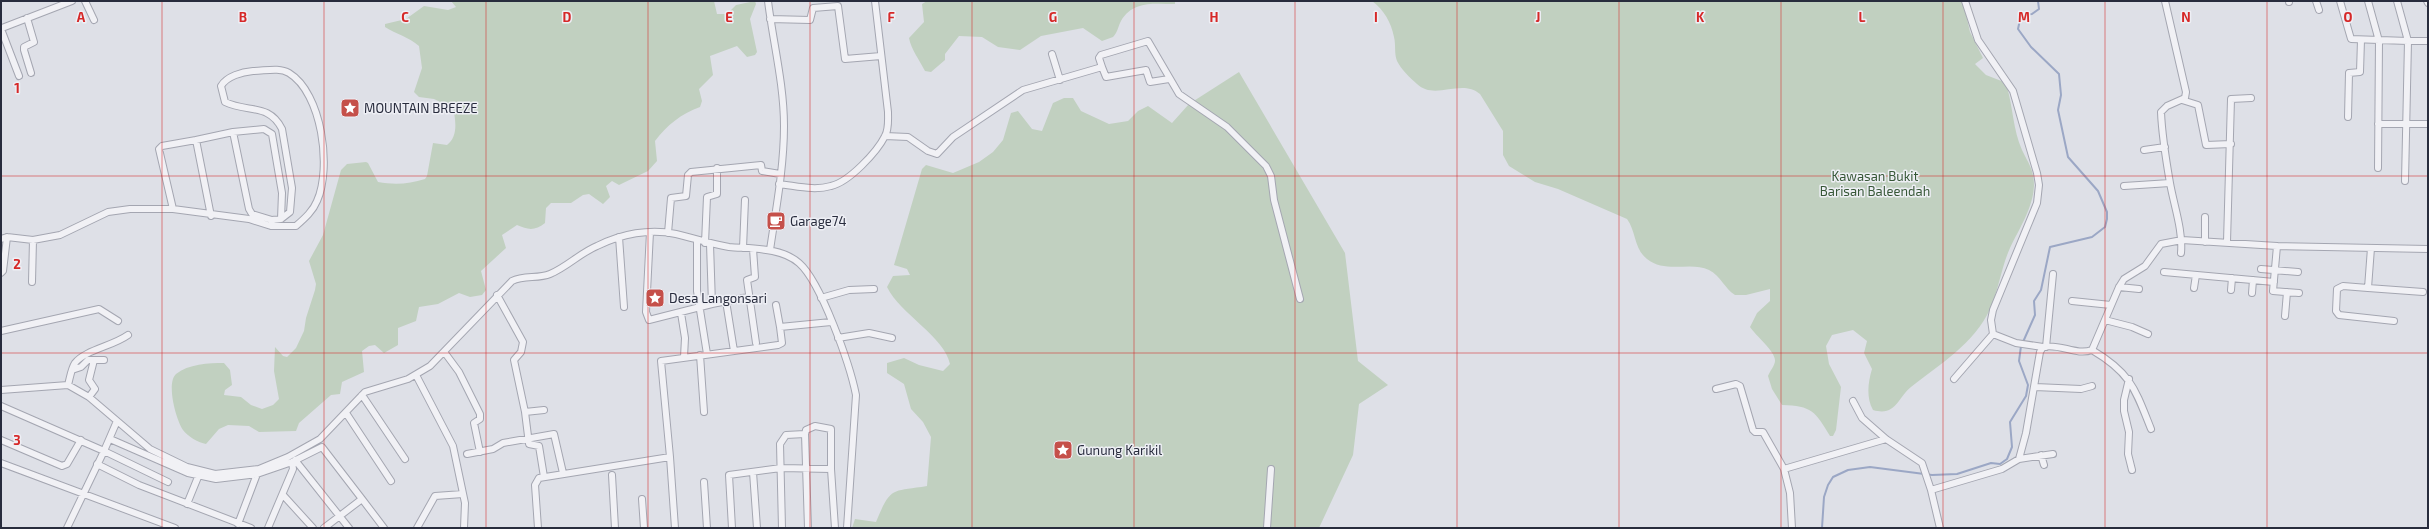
<svg xmlns="http://www.w3.org/2000/svg" width="2429" height="529" viewBox="0 0 2429 529" font-family="'Exo 2',sans-serif">
	<rect width="100%" height="100%" fill="#dee0e7"/>
	<path fill="#c1d0c0" d="M451,1H714L717,14H727L736,5L755,1L756,4L750,19L757,52L755,55L747,57L737,46L710,56L713,75L699,89L702,101L700,107C681,114 667,125 655,141L657,161L648,171L619,185L612,181L606,186L610,197L603,204L589,194L583,195L571,203H551L546,208L545,223C535,231 528,230 517,225L502,235L506,248L481,271L486,290L482,295L470,297L459,293L438,304L419,307L416,321L398,328V345L384,353L375,345L369,346L362,351L364,372L342,382L340,394L331,395L299,423L296,431L259,432L249,426L228,425L219,429L206,444C199,443 187,436 183,430C176,420 166,383 176,374C188,364 209,363 224,363L230,370L232,385L225,390L224,395L241,397L251,405L262,409L273,405L279,399L274,371L275,347L283,356L287,357L296,348L304,331L306,318L315,290L316,284L309,261L323,235L341,170L347,164L366,162L368,163L378,182C395,185 409,184 425,179L427,176L433,143L447,145C458,137 456,121 453,108L434,99L419,97L414,92L422,68L419,46C409,37 396,34 385,27V24L406,19L424,6L448,10L456,7Z
		M927,1H1175V4C1155,4 1133,0 1121,21C1118,26 1118,32 1113,37L1102,41L1083,28L1041,36L1020,50L998,47L982,37L959,36L945,54V60L931,72L925,71C920,61 911,49 909,38L924,22L922,4Z
		M1372,1H1963L1970,32L1983,58L1975,64L1986,75L2004,82L2007,87C2013,107 2013,130 2022,150C2028,163 2034,169 2034,186C2033,208 2019,229 2010,248C2001,268 1999,289 1990,309C1974,344 1940,364 1911,387C1898,397 1896,417 1873,410C1866,398 1868,382 1872,369L1864,353L1867,341L1853,330L1832,335L1826,346L1829,364L1841,387L1836,430L1833,436H1830C1815,411 1812,406 1782,405L1772,389L1768,376C1770,371 1775,365 1775,361C1776,352 1756,336 1750,327L1757,313L1770,301V289L1746,295H1735C1724,288 1721,276 1709,270C1691,261 1666,274 1647,259C1634,249 1636,231 1627,219L1558,189L1535,182L1509,166L1503,155V131L1480,94C1461,78 1435,101 1417,84C1410,78 1401,69 1397,61C1394,53 1396,45 1394,37C1391,22 1384,10 1372,1Z
		M1239,72L1345,253L1358,361L1388,385L1359,404L1353,455L1319,528H852L855,519L876,522C891,486 891,492 927,486L931,437L923,422L911,409L904,384L887,373V363L904,358L919,365L943,371L950,364C944,336 900,314 887,287L893,276L910,275L907,269L894,265L922,169L926,165L953,173L979,162L993,152L1003,140L1011,113L1018,111L1032,129L1042,131L1053,103L1064,98H1073L1081,111L1109,124L1128,121L1138,111L1148,106L1172,123L1189,104Z"/>
	<g fill="none" stroke-linecap="round" stroke-linejoin="round">
		<path stroke="#9ba7c5" stroke-width="2" d="M2023,342L2035,315L2034,301L2041,290L2050,247L2092,237L2105,227L2107,219V212L2098,191L2068,157L2058,110L2061,95L2059,74L2031,47L2018,29L2021,15L2032,14L2039,9L2038,1
			M1822,528L1824,497L1828,485L1833,477L1848,470L1870,467L1932,475L1957,474L1991,463L2000,464L2007,459L2012,447L2010,422L2026,396L2028,385L2019,361L2021,346"/>
		<g stroke="#a4a6b1" stroke-width="8">
			<path id="minor" d="M85,1L94,20
				M768,1C773,42 784,84 784,126C784,167 776,209 770,250
				M1965,1L1978,40L2013,91L2037,173L2039,185L2037,203L1993,310L1991,320L1993,334L2016,343L2043,347
				M2165,1L2186,92L2185,98L2167,106L2161,112C2162,136 2166,160 2170,183C2174,206 2183,230 2181,253
				M2289,1V2
				M2316,1L2319,10
				M2340,1L2351,39L2408,41L2405,181
				M2368,1L2379,41L2378,168
				M2397,1L2408,41H2428
				M2427,1L2428,3
				M27,18L34,42L24,47V50L31,73
				M770,19L810,20L813,8L838,6L845,59L881,56
				M2,28L72,1
				M1,29L19,76
				M1052,54L1060,80
				M1102,67L1106,77L1146,70L1150,82L1169,79
				M2182,100L2198,105L2206,145L2231,144
				M2348,117L2349,73L2360,72L2361,40
				M2378,124H2428
				M885,136L908,137L928,151L937,154L953,137L1023,90L1102,67L1099,58L1101,55L1148,41L1179,94L1227,127L1266,166L1271,176L1274,200L1300,299
				M2144,150L2165,147
				M779,184C797,186 814,191 831,186C849,182 877,152 885,136C889,129 888,120 888,112L875,1
				M2124,186L2170,183
				M173,209L159,149L162,146L196,140
				M211,216L196,140L233,132
				M272,220L252,214L249,209L233,132L264,129L272,134L282,193L281,219
				M650,232L646,312L649,320L712,304L710,244
				M668,233L671,198L686,196L688,175L691,172L761,165L762,171L780,174
				M619,237L624,307
				M1,239L7,237L33,240L60,235L108,212L130,209H173L249,219L271,226H296C305,218 313,211 317,201C332,168 322,93 289,73C279,67 265,71 253,71C242,72 227,76 221,86L225,102C248,113 269,103 282,129L292,188L290,212L281,219L272,220L271,226
				M697,241V291L707,354
				M2205,242V217
				M2227,242L2231,99L2251,98
				M705,243L707,197L717,194V168
				M2277,246L2273,291L2299,293
				M743,248L745,200
				M2371,248L2368,288L2423,292
				M753,249L755,277L747,280L756,343
				M2261,269L2298,272
				M2164,272L2274,282
				M1,273L3,271L7,237
				M32,282L33,240
				M2119,287L2139,289
				M2194,288L2196,275
				M2368,288L2343,286L2337,289L2336,311L2339,315L2394,321
				M2231,290L2232,278
				M2252,293L2253,280
				M497,295L523,342L521,352L514,360L525,412L529,444L539,446L544,477
				M821,298L849,290L874,289
				M726,301L734,351
				M2072,301L2111,305
				M712,304L748,297
				M776,305L780,327
				M681,313L685,338L684,357
				M2285,316L2287,292
				M2105,320L2132,327L2148,334
				M1,331L99,309L118,321
				M838,338L869,333L892,338
				M2046,347L2053,274
				M2092,350C2131,373 2135,389 2151,429
				M445,353L459,372L480,414V419L474,423L480,452
				M700,355L704,412
				M72,370L81,367L88,360H104
				M416,375L453,446L465,503L464,528
				M1954,379L1993,334
				M2129,379L2124,400V411L2129,432L2128,454L2132,470
				M68,385C70,378 71,369 75,363C85,350 113,346 128,335
				M2035,387L2081,389L2092,386
				M1716,389L1736,384L1740,386L1753,430L1755,432H1763L1784,469L1790,493L1792,528
				M1,390L68,385L89,397L150,449L187,467L215,474L259,469L288,457L320,439L365,392L408,379L430,366L512,281C524,275 538,279 550,274C567,267 580,253 597,246C621,234 650,228 676,234C694,238 710,244 729,247C751,249 781,247 799,263C821,282 850,365 856,395L847,528
				M362,395L405,459
				M89,397L95,389L89,380L94,360
				M1853,401L1862,418L1886,439L1922,463L1931,490
				M1,406L104,451L67,528
				M525,412L544,410
				M346,413L391,481
				M117,421L104,451L168,482
				M110,439L188,473L216,479L257,474L292,462L322,447L362,499
				M1,440L62,466L67,464L81,440
				M467,454L493,449L503,443L554,434L563,473
				M2041,455L2044,465
				M670,457L675,528
				M2019,459L2053,454
				M295,460L349,528
				M1,463L175,528
				M97,464L139,485L251,528
				M1784,469L1886,439
				M753,472L757,528
				M612,475L615,528
				M704,482L707,528
				M283,495L313,528
				M642,499L644,528
				M187,504L198,477
				M238,524L257,474
				M268,528L293,469L292,462
				M324,528L362,499L384,528
				M417,528L435,496L463,494
				M538,528L535,485L539,478L670,457L661,361L778,345L782,343L780,327L831,322
				M732,528L729,475L781,468L831,469
				M782,528L780,444L786,435L805,434
				M808,528L805,434L806,430L815,426L831,429V469L835,528
				M1267,528L1271,469
				M1940,528L1931,490L2002,469L2019,459L2026,433L2040,352L2043,347C2060,343 2076,356 2092,350L2119,287L2124,279L2145,266L2161,244L2182,240L2277,246L2428,249"/>
		</g>
		<use href="#minor" stroke="#f1f1f5" stroke-width="6"/>
	</g>
	<path fill="none" stroke="#d62828" stroke-width="1" stroke-opacity="0.55" d="M162,1V528M324,1V528M486,1V528M648,1V528M810,1V528M972,1V528M1134,1V528M1295,1V528M1457,1V528M1619,1V528M1781,1V528M1943,1V528M2105,1V528M2267,1V528M1,176H2428M1,353H2428"/>
	<defs>
		<g id="sight-square" transform="scale(1)"><rect x="-9" y="-9" width="18" height="18" rx="4" fill="#c5504a" stroke="#eeeff5"/><path d="M0-6L1.8-2.2L6-1.7L2.9 1.2L3.7 5.4L0 3.3L-3.7 5.4L-2.9 1.2L-6-1.7L-1.8-2.2Z" fill="#fff"/></g>
		<g id="cafe-square" transform="scale(1)"><rect x="-9" y="-9" width="18" height="18" rx="4" fill="#c5504a" stroke="#eeeff5"/><path d="M-5.5-4.5H6V0H3Q3 3.5 0 3.5H-2.5Q-5.5 3.5-5.5 0ZM3-3.2v2h1.7v-2ZM-6 4.5H4V6H-6Z" fill="#fff"/></g>
	</defs>
	<g fill-rule="evenodd">
		<use href="#sight-square" x="350" y="108"/>
		<use href="#cafe-square" x="776" y="221"/>
		<use href="#sight-square" x="655" y="298"/>
		<use href="#sight-square" x="1063" y="450"/>
	</g>
	<g text-anchor="middle" dominant-baseline="central" stroke-width="3" stroke-linejoin="round" paint-order="stroke">
		<g font-size="13" fill="#282c3d" stroke="#eeeff5" text-anchor="start">
			<text x="364" y="108">MOUNTAIN BREEZE</text>
			<text x="790" y="221">Garage74</text>
			<text x="669" y="298">Desa Langonsari</text>
			<text x="1077" y="450">Gunung Karikil</text>
		</g>
		<g font-size="13" fill="#375737" stroke="#eeeff5">
			<text x="1875" y="176">Kawasan Bukit<tspan x="1875" dy="15">Barisan Baleendah</tspan></text>
		</g>
	</g>
	<g font-size="13" text-anchor="middle" font-weight="bold" fill="#d62828" stroke="#eeeff5" stroke-width="3" stroke-linejoin="round" paint-order="stroke">
		<text x="81" y="22">A</text>
		<text x="243" y="22">B</text>
		<text x="405" y="22">C</text>
		<text x="567" y="22">D</text>
		<text x="729" y="22">E</text>
		<text x="891" y="22">F</text>
		<text x="1053" y="22">G</text>
		<text x="1214" y="22">H</text>
		<text x="1376" y="22">I</text>
		<text x="1538" y="22">J</text>
		<text x="1700" y="22">K</text>
		<text x="1862" y="22">L</text>
		<text x="2024" y="22">M</text>
		<text x="2186" y="22">N</text>
		<text x="2348" y="22">O</text>
		<text x="17" y="93">1</text>
		<text x="17" y="269">2</text>
		<text x="17" y="445">3</text>
	</g>
	<rect width="2429" height="529" fill="none" stroke="#282c3d" stroke-width="4"/>
</svg>
